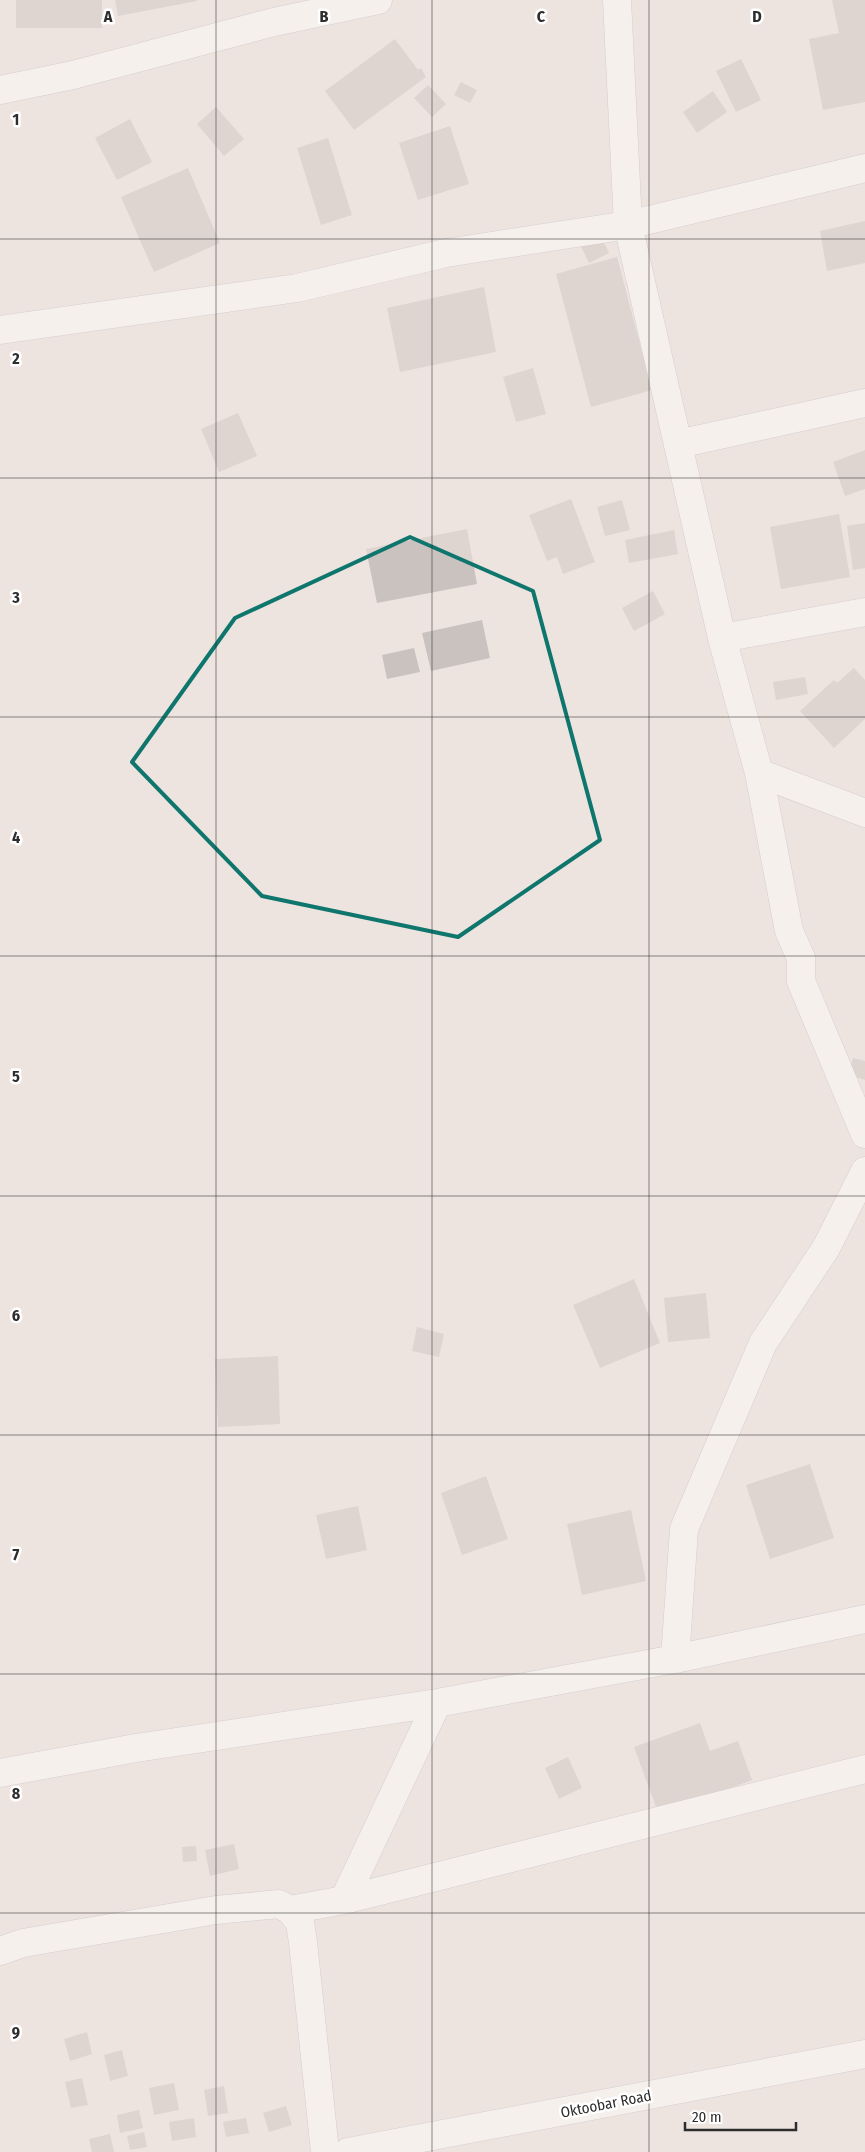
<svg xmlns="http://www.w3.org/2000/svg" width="865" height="2152" viewBox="0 0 865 2152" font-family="'Fira Sans Condensed',sans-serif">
	<rect width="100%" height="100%" fill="#eee4df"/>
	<path fill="#c9c2bf" d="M16,0H102V28H16Z
		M115,0H197V1L118,16Z
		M832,0H865V102L823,110L809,39L839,33Z
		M395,39L418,70L421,68L426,77L354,130L325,91Z
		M741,59L761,100L736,112L716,71Z
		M461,82L477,90L470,103L454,95Z
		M428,85L446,104L432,117L414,98Z
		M713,91L727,112L697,133L683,112Z
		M216,107L244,139L224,156L197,124Z
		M130,119L152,162L117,180L95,138Z
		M450,126L469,184L418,200L399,143Z
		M328,138L352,215L321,225L297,148Z
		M188,168L220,243L154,272L121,197Z
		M865,221V263L827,271L820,231Z
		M597,228L609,253L589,263L577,238Z
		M617,257L652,390L591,407L556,274Z
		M484,287L496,352L400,372L387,308Z
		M533,368L546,414L516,422L503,377Z
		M238,413L257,456L219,472L201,429Z
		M865,450V489L845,496L833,462Z
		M571,499L595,562L563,574L557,557L547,561L529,515Z
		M622,500L630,530L605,536L597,507Z
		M839,514L850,577L781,589L770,527Z
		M865,523V568L853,570L847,526Z
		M467,529L477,584L377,603L366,549Z
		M674,530L678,554L629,563L625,540Z
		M653,591L665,614L634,631L622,608Z
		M482,620L490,658L431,671L422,633Z
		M414,648L420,672L387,679L382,655Z
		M854,668L865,680V719L834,748L800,711L834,680L837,683Z
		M805,677L808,694L776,700L773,682Z
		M853,1058L865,1061V1080L848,1075Z
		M634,1279L660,1343L600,1368L573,1305Z
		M706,1293L710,1338L668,1342L664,1298Z
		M417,1327L444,1334L439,1357L412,1351Z
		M278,1356L280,1424L218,1427L215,1359Z
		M810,1464L834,1538L770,1559L746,1485Z
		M486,1476L508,1539L462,1555L441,1493Z
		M358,1506L367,1550L326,1559L316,1515Z
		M631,1510L646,1581L582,1595L567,1524Z
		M700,1723L710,1751L738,1741L752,1780L659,1815L634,1747Z
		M568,1757L582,1788L559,1799L545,1768Z
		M234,1844L239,1869L210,1876L205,1850Z
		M196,1846L197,1861L183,1862L182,1847Z
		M87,2032L92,2054L70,2061L64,2039Z
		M122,2050L128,2076L110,2081L104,2055Z
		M82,2078L88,2105L71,2108L65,2082Z
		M174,2083L179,2110L154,2115L149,2088Z
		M224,2086L228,2113L208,2116L204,2090Z
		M286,2106L292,2125L269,2132L263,2113Z
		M139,2110L143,2128L120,2133L117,2115Z
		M194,2118L196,2137L172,2141L169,2122Z
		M246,2118L249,2133L226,2137L223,2122Z
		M144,2132L147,2147L130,2150L127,2136Z
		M110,2134L114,2152H92L89,2139Z"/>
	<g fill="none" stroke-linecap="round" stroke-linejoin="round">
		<g stroke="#b0b5bd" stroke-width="29">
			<path id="minor" d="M617,0L628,225L722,638L759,773L789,931L801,958V981L865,1134
				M0,90L73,75L274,22L378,0
				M0,330L297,288L446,253L628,225L865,168
				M678,444L865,403
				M722,638L865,612
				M759,773L865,813
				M675,1659L684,1529L763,1343L826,1248L865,1171
				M0,1773L136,1748L437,1703L675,1659L865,1619
				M344,1900L865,1769
				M290,1910L344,1900L437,1703
				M0,1951L23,1943L216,1910L279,1904L290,1910L300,1923L303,1942L325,2152
				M348,2152L865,2054"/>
		</g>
		<use href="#minor" stroke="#fff" stroke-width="28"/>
	</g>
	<path d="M0 0H865V2152H0ZM410,537L533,591L600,840L458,937L262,896L132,762L235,618Z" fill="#eee4df" fill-opacity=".55" fill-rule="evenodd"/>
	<path fill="none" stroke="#0f766e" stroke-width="4" stroke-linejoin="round" d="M410,537L533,591L600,840L458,937L262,896L132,762L235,618Z"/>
	<path fill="none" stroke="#2d2d2d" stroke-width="1" stroke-opacity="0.55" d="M216,0V2152M432,0V2152M649,0V2152M0,239H865M0,478H865M0,717H865M0,956H865M0,1196H865M0,1435H865M0,1674H865M0,1913H865"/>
	<g text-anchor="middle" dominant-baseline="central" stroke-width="5" stroke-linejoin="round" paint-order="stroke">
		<g font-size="15" fill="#2d2d2d" stroke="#fff">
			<text transform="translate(606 2104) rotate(-11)">Oktoobar Road</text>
		</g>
	</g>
	<g font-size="16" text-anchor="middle" font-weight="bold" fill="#2d2d2d" stroke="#fff" stroke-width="5" stroke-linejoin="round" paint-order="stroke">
		<text x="108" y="22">A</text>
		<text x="324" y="22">B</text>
		<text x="541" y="22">C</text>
		<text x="757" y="22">D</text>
		<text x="16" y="125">1</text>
		<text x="16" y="364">2</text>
		<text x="16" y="603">3</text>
		<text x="16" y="843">4</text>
		<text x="16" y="1082">5</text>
		<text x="16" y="1321">6</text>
		<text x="16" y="1560">7</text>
		<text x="16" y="1799">8</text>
		<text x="16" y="2038">9</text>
	</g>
	<path d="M685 2122v8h111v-8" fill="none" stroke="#2d2d2d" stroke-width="2.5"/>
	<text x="692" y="2122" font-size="15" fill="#2d2d2d" stroke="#ffffff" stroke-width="4" paint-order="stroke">20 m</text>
</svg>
